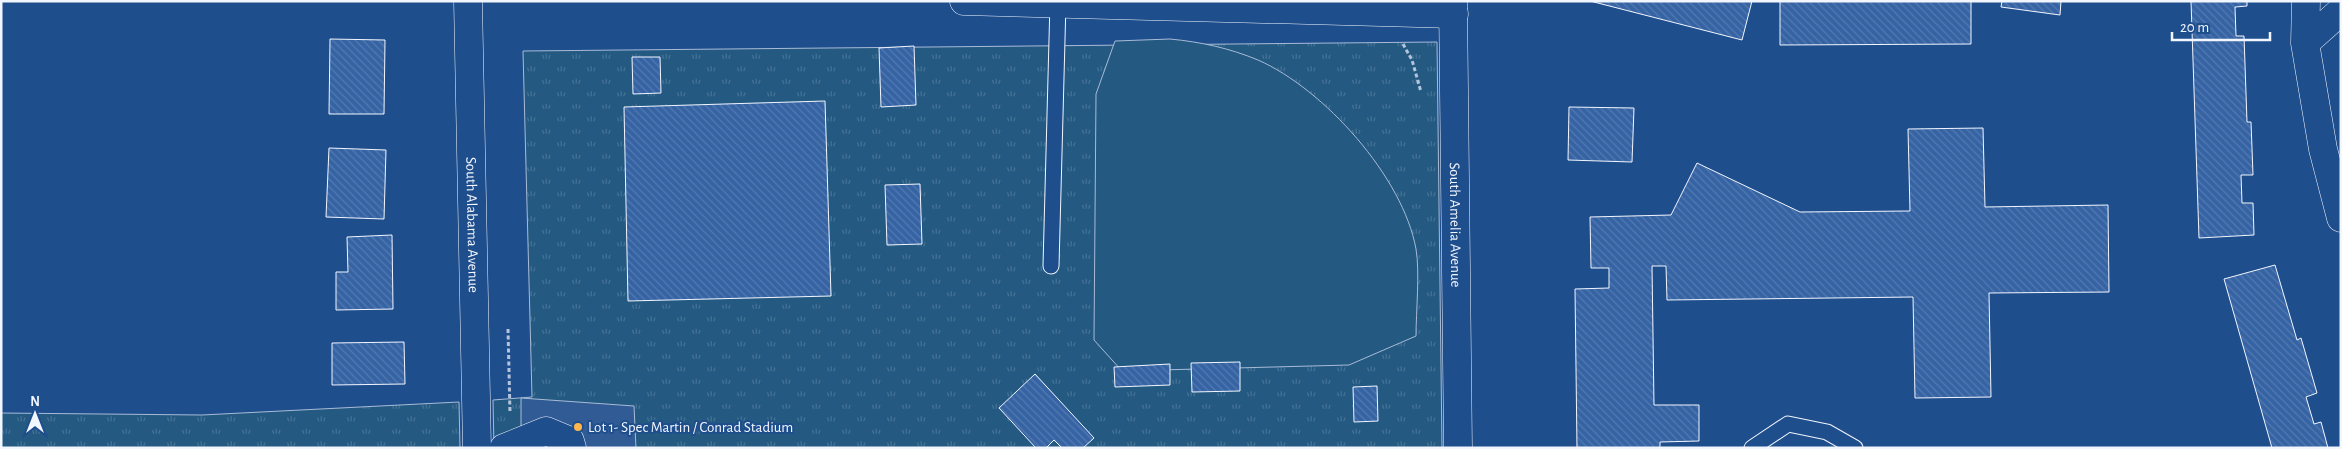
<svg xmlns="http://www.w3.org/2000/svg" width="2342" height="449" viewBox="0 0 2342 449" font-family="'Alegreya Sans',sans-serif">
	<defs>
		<pattern id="grass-tufts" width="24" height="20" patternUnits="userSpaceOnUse" patternTransform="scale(1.25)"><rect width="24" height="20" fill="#245a82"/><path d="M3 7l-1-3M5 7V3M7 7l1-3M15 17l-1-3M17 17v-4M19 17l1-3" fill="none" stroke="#447295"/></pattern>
		<pattern id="building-back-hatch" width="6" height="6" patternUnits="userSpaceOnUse" patternTransform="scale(1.25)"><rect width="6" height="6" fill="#3563a3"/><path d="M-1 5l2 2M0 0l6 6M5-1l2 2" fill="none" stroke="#537ab1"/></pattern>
	</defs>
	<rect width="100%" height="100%" fill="#1f4e8c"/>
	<path fill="url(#grass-tufts)" stroke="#a8bbd7" d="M1437,42L1442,448H494L493,400L532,397L523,51Z
		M459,402L460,448H1V413L202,415Z"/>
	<path fill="#245a82" stroke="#a8bbd7" d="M1170,39C1201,42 1229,48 1258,60C1324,89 1403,177 1416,249C1420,272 1416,312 1416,336L1349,365L1122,371L1094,340L1096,94L1115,41Z"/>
	<path fill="#305b95" stroke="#a8bbd7" d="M521,398L634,406L636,448H521Z"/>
	<path fill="url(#building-back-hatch)" stroke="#f2f6ff" d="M1590,1H1752L1742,40Z
		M1780,1H1971V44L1780,45Z
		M2002,1H2061L2060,15L2001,7Z
		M2191,1H2247V6L2235,7L2236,36H2244L2247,122H2251L2253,175H2241L2242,203H2253L2254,235L2199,238Z
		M330,39L385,40L384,114H329Z
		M914,46L916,105L881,107L879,48Z
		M632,57H660L661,93L633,94Z
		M825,101L831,296L628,301L624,107Z
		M1569,107L1634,108L1632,162L1568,160Z
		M1983,128L1985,207L2108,205L2109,292L1989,293L1991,397L1915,398L1913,297L1667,300L1666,266H1652L1654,405H1699V441L1660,442V448H1577L1575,289L1609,288V268H1591L1590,217L1671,215L1697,163L1800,212L1910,211L1908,129Z
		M329,148L386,150L384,219L326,217Z
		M920,184L922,244L887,245L885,185Z
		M392,235L393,309L336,310V272H348L347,237Z
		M2275,265L2297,340L2301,338L2317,393L2306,397L2314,424L2321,422L2328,448H2272L2224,279Z
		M404,342L405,384L332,385V343Z
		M1240,362V391L1192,392L1191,363Z
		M1170,364V385L1115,387L1114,367Z
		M1035,374L1094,438L1083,448H1062L1054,440L1046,448H1036L999,408Z
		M1377,386L1378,421L1354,422L1353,387Z"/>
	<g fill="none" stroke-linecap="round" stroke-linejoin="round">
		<g stroke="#f2f6ff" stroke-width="17">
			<path id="lane" d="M1051,266L1058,2
				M1752,448L1788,424L1827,432L1855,448"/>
		</g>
		<g stroke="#f2f6ff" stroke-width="29">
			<path id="street" d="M964,1L1454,14
				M2306,1L2305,43L2323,149L2341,218
				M2305,43L2341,11
				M504,448L546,431L570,441L572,448"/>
		</g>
		<g stroke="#f2f6ff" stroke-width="29">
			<g id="secondary">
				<path id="s1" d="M468,1L477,448"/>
				<path id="s2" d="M1453,1L1458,448"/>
			</g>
		</g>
		<path stroke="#b3c4dc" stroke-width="3" stroke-dasharray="4 2.5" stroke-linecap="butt" d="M1403,44L1412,60L1421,92
			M508,329L510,413"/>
		<use href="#lane" stroke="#1f4e8c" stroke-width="15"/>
		<use href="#street" stroke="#1f4e8c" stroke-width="28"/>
		<use href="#secondary" stroke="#1f4e8c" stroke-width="28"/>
	</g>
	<circle fill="#ffb74d" stroke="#1f4e8c" stroke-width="2" cx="578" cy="427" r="5"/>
	<g text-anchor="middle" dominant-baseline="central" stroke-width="4" stroke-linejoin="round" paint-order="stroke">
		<g font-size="15" fill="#f2f6ff" stroke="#1f4e8c">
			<text stroke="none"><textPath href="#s2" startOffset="224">South Amelia Avenue</textPath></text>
			<text stroke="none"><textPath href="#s1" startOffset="224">South Alabama Avenue</textPath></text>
		</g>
		<g font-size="15" fill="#f2f6ff" stroke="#1f4e8c" text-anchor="start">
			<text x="588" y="427">Lot 1- Spec Martin / Conrad Stadium</text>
		</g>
	</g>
	<rect width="2342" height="449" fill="none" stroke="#f2f6ff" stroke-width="5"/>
	<g transform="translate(35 414)" stroke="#1f4e8c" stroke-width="4" paint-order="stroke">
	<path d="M0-4L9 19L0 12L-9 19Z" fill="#f2f6ff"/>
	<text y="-8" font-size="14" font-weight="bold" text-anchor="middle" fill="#f2f6ff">N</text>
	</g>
	<path d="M2172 32v8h98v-8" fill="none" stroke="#f2f6ff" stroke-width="2.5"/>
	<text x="2180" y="32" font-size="15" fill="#f2f6ff" stroke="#1f4e8c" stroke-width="4" paint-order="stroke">20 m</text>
</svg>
